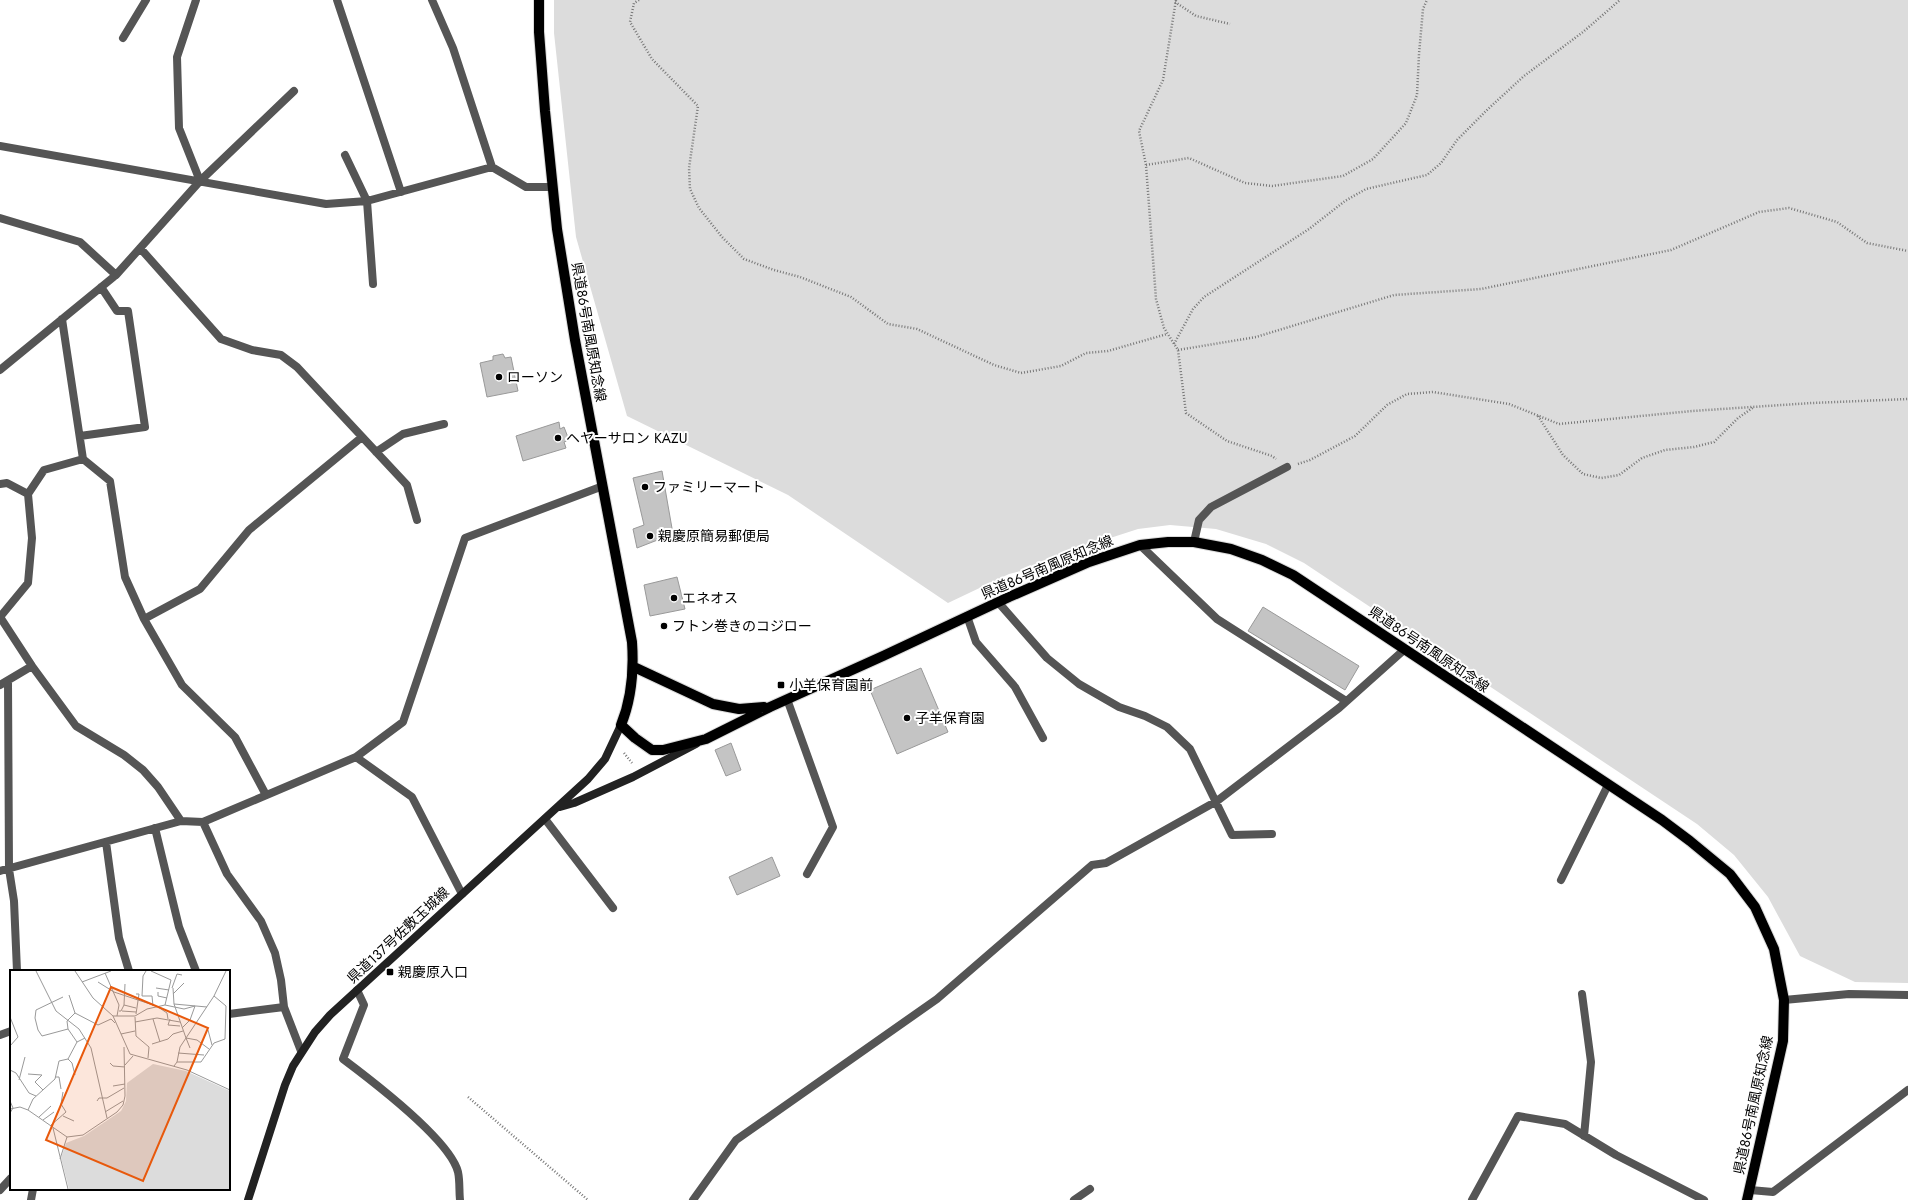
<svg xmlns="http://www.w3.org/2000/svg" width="1908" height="1200" viewBox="0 0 1908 1200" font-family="Jost,'Noto Sans JP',sans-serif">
	<rect width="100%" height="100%" fill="#fff"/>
	<path fill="#dcdcdc" d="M554,0H1908V983L1855,982L1800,956L1768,897L1734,855L1697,824L1304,563L1266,544L1216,529L1170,525L1138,529L1104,540L1045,565L1009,574L948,603L788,495L627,416L576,237L554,33Z"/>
	<path fill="#c4c4c4" stroke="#999" d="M503,354L505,358L511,357L518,391L487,397L480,363L493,360V356Z
		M559,422L560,429L564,427L569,440L564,442L566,448L523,461L516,436Z
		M662,471L673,534L637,548L633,529L644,525L633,478Z
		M677,577L685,609L650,616L644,585Z
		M1263,607L1359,666L1345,690L1248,631Z
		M921,668L948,732L897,754L870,690Z
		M731,743L741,770L726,776L715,750Z
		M772,857L780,876L737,895L729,877Z"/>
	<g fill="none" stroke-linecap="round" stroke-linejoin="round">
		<g stroke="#dbdbdb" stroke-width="12">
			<path id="primary" d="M539,0V32L545,111L557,229L575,340L632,642C634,671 632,698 621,725L635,738L652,750H663L706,739L770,707L883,656L1009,597L1089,562L1140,545L1168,542H1194L1231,549L1262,560L1293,575L1662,820L1690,841L1730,874L1755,907L1774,949L1784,1000L1783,1041L1747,1200
				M634,667L713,704L739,709L764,707"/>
		</g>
		<path stroke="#777" stroke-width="2.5" stroke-dasharray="1 2" stroke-linecap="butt" d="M639,0L634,3L630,22L652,59L698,106L689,168L690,189L699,208L722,237L744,259L774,270L800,277L851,297L888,324L917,329L994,365L1021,373L1061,366L1086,353L1108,351L1167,334
			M1176,0L1163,80L1139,131L1146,165L1156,299L1164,328L1178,350L1186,413L1227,441L1272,456L1276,459
			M1175,2L1196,16L1230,24
			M1146,165L1189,158L1245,183L1272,186L1343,176L1373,159L1406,123L1417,95L1419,54L1423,9L1427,0
			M1174,344L1193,309L1204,297L1309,229L1345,201L1366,189L1427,175L1441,163L1457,140L1488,109L1524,76L1583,32L1620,0
			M1178,350L1256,337L1394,295L1481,289L1671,250L1759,212L1789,208L1837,222L1867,243L1908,251
			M1538,416L1563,455L1583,474L1601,478L1619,475L1642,458L1665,450L1694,447L1714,442L1738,418L1754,407
			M1298,464L1310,460L1355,436L1387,405L1407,394L1433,392L1509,404L1559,424L1692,411L1812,403L1908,399
			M624,753L632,763
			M468,1097L588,1200"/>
		<path stroke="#555" stroke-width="8" d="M1194,542L1199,520L1211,507L1287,467"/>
		<path stroke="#555" stroke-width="8" d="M196,0L177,57L179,128L200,181L294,91
			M337,0L401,192
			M432,0L453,48L492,167L526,187H552
			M123,38L146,0
			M0,146L326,204L367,201L492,167
			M345,155L367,201L373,284
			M0,218L80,242L116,275
			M140,248L221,339L252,350L281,355L297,367L407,485L417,520
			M62,319L83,459L110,481L125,577L144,619L182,685L235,737L266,795
			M0,370L116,275L200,181
			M80,436L145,427L128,311H117L101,287
			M376,452L403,434L444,424
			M0,484L7,483L28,494
			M1140,545L1217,619L1346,701
			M998,602L1047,658L1079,684L1119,707L1145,716L1167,727L1190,749L1232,835L1272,834
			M967,616L976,642L1015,687L1043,738
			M0,617L32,666L76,726L124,755L143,770L158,787L181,821L203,822L227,874L261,921L275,953L281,980L284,1007L301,1051
			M0,617L28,583L32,538L28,494L44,470L83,459
			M144,619L200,589L249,530L362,437
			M8,681L9,869L14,901L17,971
			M0,685L32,666
			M787,699L833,827L807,874
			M356,757L412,797L462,894
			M545,819L613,908
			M203,822L356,757L403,722L465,538L603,486
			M155,828L179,927L196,971
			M106,842L119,938L129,971
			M0,871L181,821
			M1561,880L1608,785
			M357,990L364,1005L343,1059C371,1080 450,1140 458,1172C460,1181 459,1191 460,1200
			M1582,994L1591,1062L1584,1136
			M229,1014L284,1007
			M0,1035L11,1031
			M0,1190L11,1178
			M31,1200L33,1189
			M693,1200L736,1140L937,999L1092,865L1106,863L1217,801L1339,708L1405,649
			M1074,1200L1090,1189
			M1472,1200L1518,1116L1565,1124L1616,1155L1704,1200"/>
		<path stroke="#555" stroke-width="8" d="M1784,1000L1849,994L1908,995
			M1750,1190L1773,1192L1908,1090"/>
		<path stroke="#222" stroke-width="8" d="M560,807L574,803L633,777L696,744
			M248,1200L285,1085L293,1066L315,1032L330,1015L588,779L605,759L621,725"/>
		<use href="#primary" stroke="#000" stroke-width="10"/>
	</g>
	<g fill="#000" stroke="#fff" stroke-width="1.5">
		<circle cx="499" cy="377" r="4"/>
		<circle cx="558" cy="438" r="4"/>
		<circle cx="645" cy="487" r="4"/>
		<circle cx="650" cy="536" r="4"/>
		<circle cx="674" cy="598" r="4"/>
		<circle cx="664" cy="626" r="4"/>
		<rect x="777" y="681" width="8" height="8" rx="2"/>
		<circle cx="907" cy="718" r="4"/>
		<rect x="386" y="968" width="8" height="8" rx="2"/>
	</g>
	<g text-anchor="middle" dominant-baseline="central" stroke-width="4" stroke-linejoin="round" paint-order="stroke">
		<g font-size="14" fill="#000" stroke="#fff">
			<text transform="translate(589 332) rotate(80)">県道86号南風原知念線</text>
			<text transform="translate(1047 567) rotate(-23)">県道86号南風原知念線</text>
			<text transform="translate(1429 649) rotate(34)">県道86号南風原知念線</text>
			<text transform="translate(398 935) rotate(-43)">県道137号佐敷玉城線</text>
			<text transform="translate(1753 1105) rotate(-78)">県道86号南風原知念線</text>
		</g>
		<g font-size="14" fill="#000" stroke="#fff" text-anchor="start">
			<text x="507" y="377">ローソン</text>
			<text x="566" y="438">ヘヤーサロン KAZU</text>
			<text x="653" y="487">ファミリーマート</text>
			<text x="658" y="536">親慶原簡易郵便局</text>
			<text x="682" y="598">エネオス</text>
			<text x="672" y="626">フトン巻きのコジロー</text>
			<text x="789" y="685">小羊保育園前</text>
			<text x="915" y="718">子羊保育園</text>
			<text x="398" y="972">親慶原入口</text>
		</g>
	</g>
	<g transform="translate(10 970)">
		<rect width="220" height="220" fill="#fff"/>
		<path d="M143,94L176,101L220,121V219H59L51,188L56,173L74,166L111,141L116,131L117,113Z" fill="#dcdcdc"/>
		<path fill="none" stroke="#999" stroke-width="1" d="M26,1L46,41L69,59L81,78L97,148M65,1L83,28L103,46L120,84L177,100L220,120M136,1L133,6L132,26H142L143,36M141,1L161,10L155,35M95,3L109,35L107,46M72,12L101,1M88,12L104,22L143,35M146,18L159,20M162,18L167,4L172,5M163,18L164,34L176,68M148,22V26L157,28M163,24L174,13M59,25L65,43M53,27L26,40L25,48L28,60L32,66L58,59M164,34L197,37M114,35L126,38M148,37L157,43L158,49M109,41H111L114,35L115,14M112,41L126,42M126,44L129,24H126M103,46H125L137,39L155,35L174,39L185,36L180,50L172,58M0,47L8,67L0,76M125,47L126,66L139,77L138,88M143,49L150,72M160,49L158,55L170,56M125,52L147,48L170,52M198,60L202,75M111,64L125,61M67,72L58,59L57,51L65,43L88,55L101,49L105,53M142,74L158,69L163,64L173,61M180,78L176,68L187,70L199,79M168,83L194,85M58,89L62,93L65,105M167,92H191L204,73L215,69L216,36L204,26M100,93L103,96L115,97M115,95L123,86M164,96L167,92L170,77L204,26L216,1M0,100L6,103L19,123L26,126M18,104L32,105L25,112L33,120M45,107H49L51,119M9,110L15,87M103,116L115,114M0,131L3,138L0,143M87,131L89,128H97L114,118M0,139L10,137L18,140L57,167L73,165L107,142L113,135L115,126L114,77M18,140L23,129L45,109L49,91L58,89L67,72L75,68M95,142L113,131M53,146L64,151M29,147L41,136M33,150L44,142M40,156L56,142L51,134L53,122M43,158L58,219M50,189L57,167"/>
		<path fill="#e8590c" fill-opacity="0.15" stroke="#e8590c" stroke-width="2" d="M101,17L198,58L133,211L36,170Z"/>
		<rect width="220" height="220" fill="none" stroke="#000" stroke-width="2"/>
	</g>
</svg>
